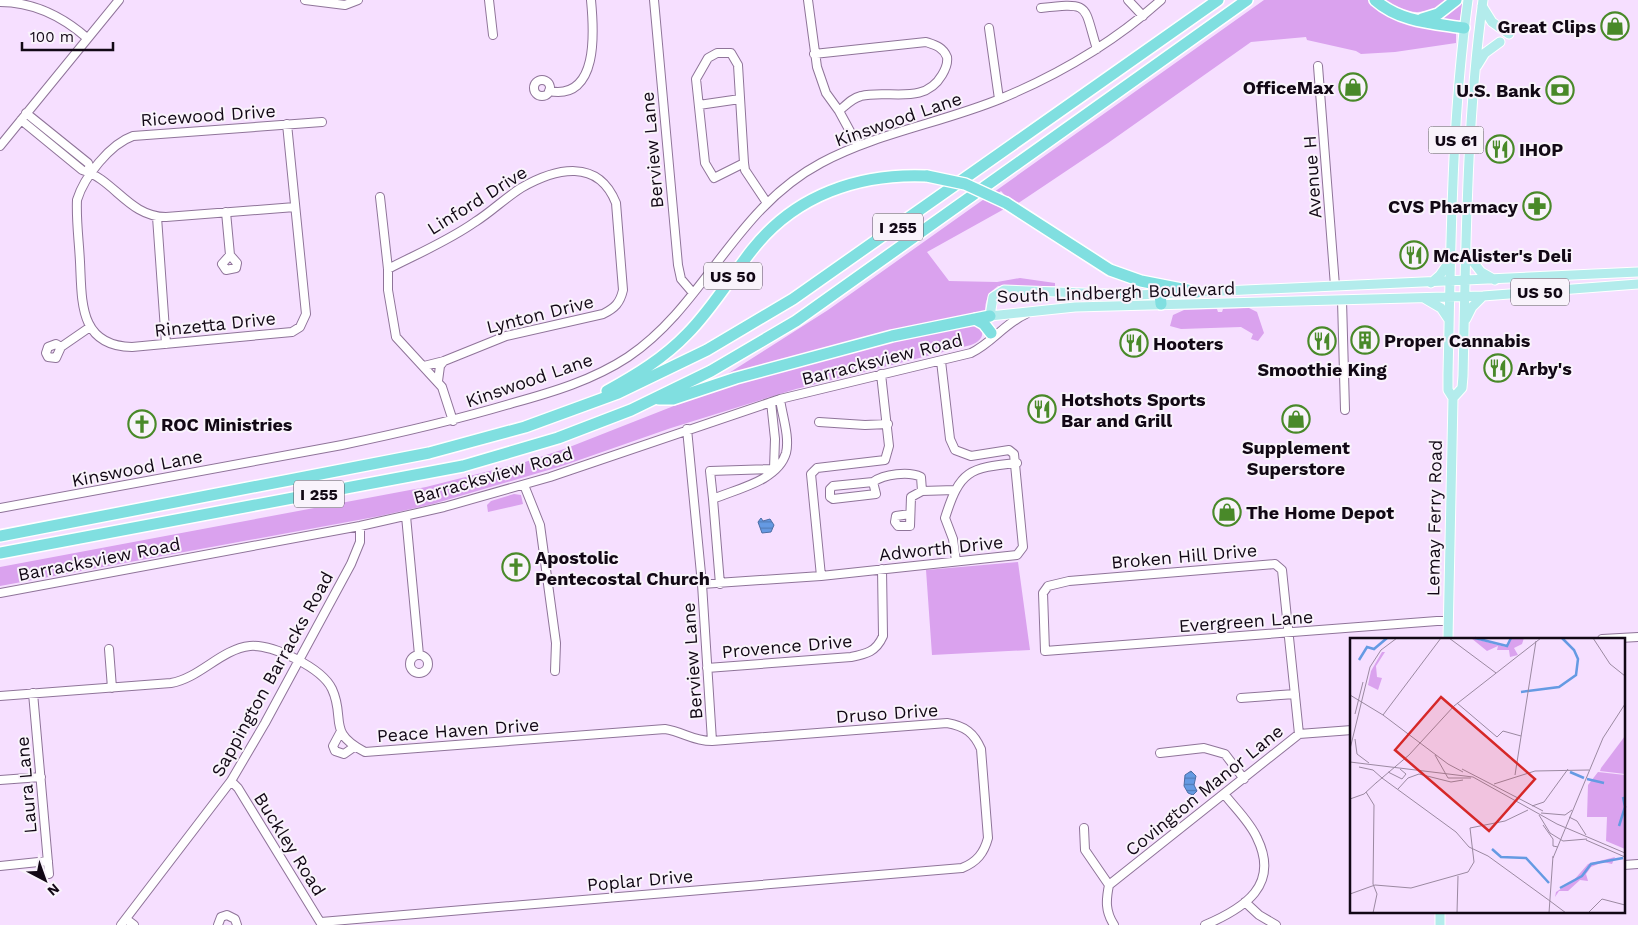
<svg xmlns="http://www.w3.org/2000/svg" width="1638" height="925" viewBox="0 0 1638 925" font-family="'Work Sans',sans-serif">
	<defs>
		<pattern id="water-rules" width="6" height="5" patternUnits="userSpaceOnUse" patternTransform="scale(1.25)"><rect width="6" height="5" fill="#659ae3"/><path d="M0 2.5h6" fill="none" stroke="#527cb7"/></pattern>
	</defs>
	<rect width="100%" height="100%" fill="#f6dfff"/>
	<path fill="#daa2ee" d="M1264,0H1368C1390,25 1425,26 1456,32V43L1395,52L1361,54L1356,51L1307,40L1306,37L1251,42L1108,143L1017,204L1008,199L1001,191L991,199L1006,208L927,252L949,281L997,282L1020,278L1055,283V286H998C988,293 985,300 985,313C895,326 808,354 721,378L828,310Z
		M1382,0H1448C1426,18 1404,14 1382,0Z
		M1459,0H1463L1460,20L1457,22L1432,19Z
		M1249,308L1257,312L1264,333L1258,341L1251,339L1253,334L1241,327L1181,329L1170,326L1173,315L1184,310L1217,309L1218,312H1222L1223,309Z
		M976,325L981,328C985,337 979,342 971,345L796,389L671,428L562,466L433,504L380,516L0,586V567L426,487L525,462L567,448L722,387L876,345Z
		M514,494L521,495L523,504L488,512L487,505L491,501Z
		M1018,562L1030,650L932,655L926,570Z"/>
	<path fill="url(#water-rules)" stroke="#4c6ea5" d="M761,518L763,521L770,519L774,525L771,532L762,533L758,522Z
		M1191,771L1196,776L1194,785L1197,791L1193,795L1188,793L1184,786L1185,775Z"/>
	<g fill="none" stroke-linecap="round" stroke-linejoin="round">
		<g stroke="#8f7499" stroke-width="10">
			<path id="minor" d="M305,0L345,5L358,0
				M489,0L493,35
				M654,0L678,265L681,279L693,293
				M808,0L817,67L826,93L839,111L858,146
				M1128,0L1143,16
				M0,2C33,2 63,17 87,38
				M1041,8C1092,2 1083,5 1097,49
				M989,28L999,99
				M814,54L926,42C935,45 943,47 947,57C948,63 945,70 942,75C924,106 888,89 861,96C852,98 846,105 839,111
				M1318,66L1335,286
				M534 88a8 8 0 1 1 16 0a8 8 0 1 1-16 0Z
				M549,91C599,101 594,31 591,0
				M699,105L740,99
				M26,113L88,163L92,173
				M21,120L82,170C114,179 129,217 166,217L295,207
				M287,124L306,314L300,327L292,332L132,347C79,346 82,302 80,262C79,241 76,220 77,200C84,177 110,144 133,136L322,122
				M0,146L119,0
				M744,163L714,178L705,163L696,79L708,58L717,53H731L738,65L744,163L745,170L767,203
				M380,197L388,269V290L396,337L442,387L453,421
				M226,212L230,255L237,263L236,268L226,270L222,264L230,255
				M157,217L166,344
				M388,269C417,254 448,241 475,222C491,212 505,198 521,188C556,168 598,158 616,203L623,290C620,303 615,308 603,314L506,336L444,361L424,366
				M1342,300L1345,410
				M61,347L56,358L48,357L46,353L48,347L56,344L61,347L90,327
				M438,381L440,366L444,361
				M771,402L775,439L774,469
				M819,422L865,425L888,424
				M687,429L702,584L712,741
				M873,482L833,486L830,489V497L833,499L876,494L873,482C884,474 909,471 921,477L922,491
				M524,485L540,525L556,643L555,671
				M713,499L710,471L774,469
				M0,508C114,488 228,467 342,445C400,433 456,420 513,403C553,392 593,380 628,357C706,304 733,210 821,163C877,133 941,123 1000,99C1058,75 1113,43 1161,0
				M910,514L896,516L895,522L898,526H910L911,497L922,491L955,490
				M406,516L419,655
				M956,561L953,539L945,518C960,470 969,468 1017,463
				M821,576L811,474L817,468L885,460L889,446L881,374
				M702,584L821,576L1017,555L1023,547L1014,454L1009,450L971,456L955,450L950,439L941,361
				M720,584L713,499C736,489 778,481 786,453C790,437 782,415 780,399
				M0,593L360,526L444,507L550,477L780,399L971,353C992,343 1005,323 1026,314
				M1602,639L1638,637
				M109,649L112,688
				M410 664a9 9 0 1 1 18 0a9 9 0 1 1-18 0Z
				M707,668L851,657C866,654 876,652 883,636L882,569
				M33,693L49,874
				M0,696L171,683C200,678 221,649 250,646C273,644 322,668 332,689C346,719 326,732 365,752L665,729C684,732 692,741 712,741L947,723C965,726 974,733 981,749L988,838C984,853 977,862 962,868L321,922
				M1241,698L1295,694
				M340,733L333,746L335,751L344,754L354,747
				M1299,734L1282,570L1275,564L1069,581L1048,586L1043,593L1045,651L1437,621H1448
				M1160,753L1204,748L1225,754L1244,779
				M0,780L41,777
				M231,781L238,788L322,925
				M1084,828L1085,850L1109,885
				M1624,865L1638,864
				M0,866L48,861
				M1109,885L1299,734L1352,730
				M1109,885C1106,900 1105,911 1114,925
				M1245,902L1259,915L1276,925
				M126,919L134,925
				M121,925L231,781L265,723L351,564L360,542V526
				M218,925L221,917L227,915L235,919L237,925
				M1205,925C1245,908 1280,885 1257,838C1250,822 1235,808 1225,795"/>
		</g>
		<g stroke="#fff" stroke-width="11">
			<path id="major" d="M1482,6L1492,22L1509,34
				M1477,66L1485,53L1500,42
				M1467,254L1481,272L1495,280
				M1638,272L1137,295L1004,290L993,297L990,316L1075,307L1483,296L1638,284
				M1431,283L1440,275L1451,259
				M1424,298L1441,308L1449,320
				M1466,319L1472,307L1483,296
				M1453,398L1462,388L1463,376C1466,251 1466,124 1483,0
				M1448,639L1453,398L1448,390V374C1451,249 1451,124 1468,0
				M1440,925V911"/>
		</g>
		<g stroke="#fff" stroke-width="14">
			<path id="highway" d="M1375,0C1400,22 1432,23 1464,28
				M1422,19L1438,14L1456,0
				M1006,203L1110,270L1141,281L1197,292
				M1153,285L1160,294L1161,304
				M975,319L984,324L991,333
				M607,391C636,375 664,358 687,334C712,309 730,278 752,250C795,195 859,173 927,176
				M659,399H673L736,378L892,336L990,316
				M0,536L429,453L525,427L618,393L707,350L793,299L1218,0
				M0,553L463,466L558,438L631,410L711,371L796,321L1247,0"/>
		</g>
		<use href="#minor" stroke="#fff" stroke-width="8"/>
		<use href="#major" stroke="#b3ecec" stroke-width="9"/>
		<use href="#highway" stroke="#80dfe0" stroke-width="11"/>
		<g stroke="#fff" stroke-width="14" stroke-linecap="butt">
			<path id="highway-bridge" d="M927,176L965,184L1006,203"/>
		</g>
		<use href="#highway-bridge" stroke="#80dfe0" stroke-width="11"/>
	</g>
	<defs>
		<g id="shop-ring" transform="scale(1.4375)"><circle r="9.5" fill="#f9f3fb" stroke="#498929" stroke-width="1.5"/><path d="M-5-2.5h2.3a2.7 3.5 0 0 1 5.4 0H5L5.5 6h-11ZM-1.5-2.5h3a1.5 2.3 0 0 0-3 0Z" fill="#498929"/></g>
		<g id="bank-ring" transform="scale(1.4375)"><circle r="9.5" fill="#f9f3fb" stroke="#498929" stroke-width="1.5"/><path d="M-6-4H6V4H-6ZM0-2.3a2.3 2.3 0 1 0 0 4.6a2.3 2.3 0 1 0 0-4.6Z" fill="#498929"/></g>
		<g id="restaurant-ring" transform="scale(1.4375)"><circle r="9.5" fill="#f9f3fb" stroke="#498929" stroke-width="1.5"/><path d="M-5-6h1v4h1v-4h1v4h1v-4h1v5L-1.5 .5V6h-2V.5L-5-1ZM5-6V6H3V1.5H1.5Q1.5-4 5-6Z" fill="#498929"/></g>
		<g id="pharmacy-ring" transform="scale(1.4375)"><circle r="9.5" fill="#f9f3fb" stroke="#498929" stroke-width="1.5"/><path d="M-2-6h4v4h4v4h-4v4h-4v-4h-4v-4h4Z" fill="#498929"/></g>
		<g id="building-ring" transform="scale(1.4375)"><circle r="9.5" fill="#f9f3fb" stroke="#498929" stroke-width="1.5"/><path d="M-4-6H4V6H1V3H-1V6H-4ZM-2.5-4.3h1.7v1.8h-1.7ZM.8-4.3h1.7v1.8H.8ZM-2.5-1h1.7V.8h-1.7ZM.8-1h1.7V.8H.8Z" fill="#498929"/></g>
		<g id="church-ring" transform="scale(1.4375)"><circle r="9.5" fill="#f9f3fb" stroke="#498929" stroke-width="1.5"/><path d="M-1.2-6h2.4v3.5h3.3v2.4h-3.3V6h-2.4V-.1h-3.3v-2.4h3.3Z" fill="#498929"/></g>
	</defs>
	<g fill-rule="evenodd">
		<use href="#shop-ring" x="1615" y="26"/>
		<use href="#shop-ring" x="1353" y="87"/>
		<use href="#bank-ring" x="1560" y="90"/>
		<use href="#restaurant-ring" x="1500" y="149"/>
		<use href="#pharmacy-ring" x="1537" y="206"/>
		<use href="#restaurant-ring" x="1414" y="255"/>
		<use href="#building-ring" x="1365" y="340"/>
		<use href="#restaurant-ring" x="1322" y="341"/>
		<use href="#restaurant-ring" x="1134" y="343"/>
		<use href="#restaurant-ring" x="1498" y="368"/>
		<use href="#restaurant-ring" x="1042" y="409"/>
		<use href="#shop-ring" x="1296" y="419"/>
		<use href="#church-ring" x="142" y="424"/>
		<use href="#shop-ring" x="1227" y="512"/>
		<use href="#church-ring" x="516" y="567"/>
	</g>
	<g text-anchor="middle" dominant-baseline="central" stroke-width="4" stroke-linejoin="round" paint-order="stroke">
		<g fill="#f9f3fb" stroke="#574e5a" stroke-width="1">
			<rect x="1428.5" y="126.5" width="55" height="27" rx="4"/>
			<rect x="873" y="213.5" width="50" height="27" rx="4"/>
			<rect x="704" y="262.5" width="58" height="27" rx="4"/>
			<rect x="1511" y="278.5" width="58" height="27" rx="4"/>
			<rect x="294" y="480.5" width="50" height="27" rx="4"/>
		</g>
		<g font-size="16" font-weight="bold" fill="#120815">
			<text x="1456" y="140">US 61</text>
			<text x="898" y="227">I 255</text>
			<text x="733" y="276">US 50</text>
			<text x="1540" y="292">US 50</text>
			<text x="319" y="494">I 255</text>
		</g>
		<g font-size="18" font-weight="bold" fill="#120815" stroke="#f9f3fb" text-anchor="start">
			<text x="1596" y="26" text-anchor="end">Great Clips</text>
			<text x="1334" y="87" text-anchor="end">OfficeMax</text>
			<text x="1541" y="90" text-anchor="end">U.S. Bank</text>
			<text x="1519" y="149">IHOP</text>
			<text x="1518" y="206" text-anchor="end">CVS Pharmacy</text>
			<text x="1433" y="255">McAlister's Deli</text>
			<text x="1384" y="340">Proper Cannabis</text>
			<text x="1153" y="343">Hooters</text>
			<text x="1517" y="368">Arby's</text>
			<text x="1322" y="369" text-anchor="middle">Smoothie King</text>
			<text x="1061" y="399">Hotshots Sports<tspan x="1061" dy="21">Bar and Grill</tspan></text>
			<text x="161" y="424">ROC Ministries</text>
			<text x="1296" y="447" text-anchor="middle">Supplement<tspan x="1296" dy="21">Superstore</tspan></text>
			<text x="1246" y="512">The Home Depot</text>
			<text x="535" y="557">Apostolic<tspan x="535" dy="21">Pentecostal Church</tspan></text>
		</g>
		<g font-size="18" fill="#120815" stroke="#f9f3fb">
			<text transform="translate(208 115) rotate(-4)">Ricewood Drive</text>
			<text transform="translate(898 119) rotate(-19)">Kinswood Lane</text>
			<text transform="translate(652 150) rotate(-95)">Berview Lane</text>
			<text transform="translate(1312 177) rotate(-94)">Avenue H</text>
			<text transform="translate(477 200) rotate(-32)">Linford Drive</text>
			<text transform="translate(1116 292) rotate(-2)">South Lindbergh Boulevard</text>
			<text transform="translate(540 314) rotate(-14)">Lynton Drive</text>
			<text transform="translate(215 324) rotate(-6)">Rinzetta Drive</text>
			<text transform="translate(882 359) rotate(-14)">Barracksview Road</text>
			<text transform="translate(529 380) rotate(-19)">Kinswood Lane</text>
			<text transform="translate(137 468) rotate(-11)">Kinswood Lane</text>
			<text transform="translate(493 475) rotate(-16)">Barracksview Road</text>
			<text transform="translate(1434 518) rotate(-89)">Lemay Ferry Road</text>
			<text transform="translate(941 548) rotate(-6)">Adworth Drive</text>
			<text transform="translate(1184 556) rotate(-5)">Broken Hill Drive</text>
			<text transform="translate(99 559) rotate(-11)">Barracksview Road</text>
			<text transform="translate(1246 621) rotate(-4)">Evergreen Lane</text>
			<text transform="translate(787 646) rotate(-5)">Provence Drive</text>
			<text transform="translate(692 661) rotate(-94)">Berview Lane</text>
			<text transform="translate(272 674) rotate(-61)">Sappington Barracks Road</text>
			<text transform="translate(887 713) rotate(-4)">Druso Drive</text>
			<text transform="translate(458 730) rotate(-4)">Peace Haven Drive</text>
			<text transform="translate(26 785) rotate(-95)">Laura Lane</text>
			<text transform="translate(1204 790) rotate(-39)">Covington Manor Lane</text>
			<text transform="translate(290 844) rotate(58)">Buckley Road</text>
			<text transform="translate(640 880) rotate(-5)">Poplar Drive</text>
		</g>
	</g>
	<g transform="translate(1350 638)">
		<rect width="275" height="275" fill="#f6dfff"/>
		<path d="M275,98V136L250,133L251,130Z" fill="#daa2ee"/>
		<path d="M121,0L156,9L162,0H174L172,6L164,10L168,17L160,19L159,12H147L148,8L137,13ZM32,14H35L26,28L27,39L32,40L28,52L18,47L21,33ZM265,219L262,226L253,224L241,229L236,236L238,243L230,242L218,253H209L205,259L206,254L223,243L238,226Z" fill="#daa2ee"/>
		<path d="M248,134L275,137V211L256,203L257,179H237L238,147Z" fill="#daa2ee"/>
		<path fill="none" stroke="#659ae3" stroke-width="2.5" d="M125,0L157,8L161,0M9,22L17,9L24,11L37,0M171,54L209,49L226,37L228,21L224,12L212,0M220,134L234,140M237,141L254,145M269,188L275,169L273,159M142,211L151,219L176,220L199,245M210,250L232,238L241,226L273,220"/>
		<path fill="none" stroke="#9b89a1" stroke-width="1" d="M99,0L146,35M243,0L260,26L275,38M0,57L33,77L98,126M107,65L147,99L153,93L171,98M5,76L13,44M33,77L91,0M5,101L7,116L19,125M0,111L20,29L31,12L47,0M85,117L98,140H121M0,124L123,139L207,186L275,215M98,126L113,134M9,129L23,132L32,140M112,131L193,173M38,134L52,141L56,136L50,131M165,137L186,3M32,140L106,194L119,209L138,218L200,263M26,145L59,117L104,68L191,0M144,146L185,133L239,132M48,151L58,140L69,136L101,144L113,142M16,154L24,167L23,246L27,256L23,275M0,161L14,156L27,144M182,168L194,164L218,131M191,175L215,177L222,172M189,177L200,195L213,203L237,201M219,179L227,183L236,197M193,187L203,201V208L208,209M236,202L275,219M203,220L253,100L275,66M0,256L25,247L61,250L118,234L124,224L120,190L155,183L178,172M200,263L216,275M107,275L108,238M199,275L203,218M238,275L252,261L275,267"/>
		<path fill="#d62828" fill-opacity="0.15" stroke="#d62828" stroke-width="2.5" d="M91,59L185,141L139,193L45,112Z"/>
		<rect width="275" height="275" fill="none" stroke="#120815" stroke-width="2.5"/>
	</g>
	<g transform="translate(45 880) rotate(139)" stroke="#f9f3fb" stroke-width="4" paint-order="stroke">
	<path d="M0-4L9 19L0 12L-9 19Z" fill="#120815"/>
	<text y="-8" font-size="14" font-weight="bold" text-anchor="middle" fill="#120815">N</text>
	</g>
	<path d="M22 42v8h91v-8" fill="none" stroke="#120815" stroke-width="2.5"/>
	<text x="30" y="42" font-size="15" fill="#120815" stroke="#f9f3fb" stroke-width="4" paint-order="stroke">100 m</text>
</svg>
